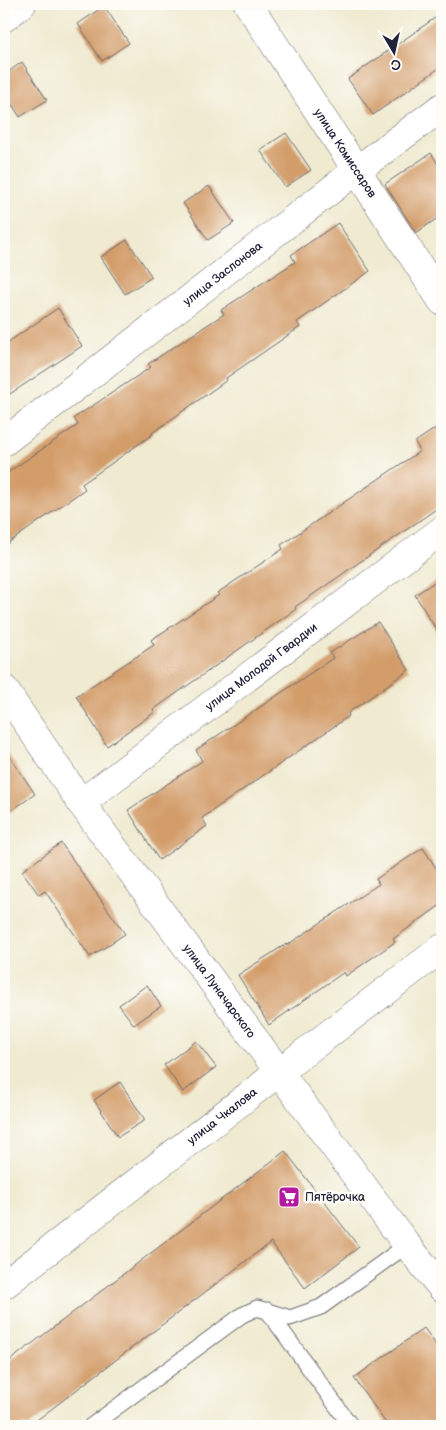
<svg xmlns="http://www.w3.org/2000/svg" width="446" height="1430" viewBox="0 0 446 1430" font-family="'Balsamiq Sans',sans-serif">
	<rect width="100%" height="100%" fill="#fdfcf7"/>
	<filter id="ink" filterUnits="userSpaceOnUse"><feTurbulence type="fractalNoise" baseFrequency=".02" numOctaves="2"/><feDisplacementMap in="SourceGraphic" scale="10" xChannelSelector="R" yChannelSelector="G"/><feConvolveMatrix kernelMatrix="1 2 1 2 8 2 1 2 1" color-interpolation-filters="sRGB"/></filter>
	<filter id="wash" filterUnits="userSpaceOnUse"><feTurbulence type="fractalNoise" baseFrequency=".0096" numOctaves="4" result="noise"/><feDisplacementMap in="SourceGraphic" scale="20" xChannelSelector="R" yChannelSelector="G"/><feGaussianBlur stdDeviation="1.12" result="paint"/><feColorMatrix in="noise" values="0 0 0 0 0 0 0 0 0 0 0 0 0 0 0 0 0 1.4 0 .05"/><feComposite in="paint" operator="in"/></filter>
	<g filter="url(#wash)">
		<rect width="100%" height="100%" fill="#efead0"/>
		<g id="blocks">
			<path fill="#d39d6b" d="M104,6L129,43L102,61L78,24Z
				M442,13V66L373,115L348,79Z
				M22,62L47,100L20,117L4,92V75Z
				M286,133L311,170L285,187L260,150Z
				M431,153L442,170V215L416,233L385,184Z
				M209,186L234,223L208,240L183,203Z
				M338,223L370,271L297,322L300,327L226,378L227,380L152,433L153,434L82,484L85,489L4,546V475L78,425L74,418L151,367L148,364L224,314L221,310L295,262L291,255Z
				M127,240L152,277L125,294L101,257Z
				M58,308L82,346L4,398V345Z
				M442,424V505L295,607L296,609L153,710L155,712L107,746L76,696L154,645L151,640L219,595L217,593L283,549L281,545L420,451L415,442Z
				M442,577V639L415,595Z
				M378,622L409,670L348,713L349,716L202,818L207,826L159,860L128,810L202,761L196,750L333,658L330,653Z
				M4,748L35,794L4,816Z
				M61,843L125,934L90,957L45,891L39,895L22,871Z
				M423,848L442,877V904L393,939L395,942L346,976L344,972L269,1025L238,975L286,944L287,945L379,884L376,879Z
				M147,985L161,1006L134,1025L119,1005Z
				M196,1041L216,1067L183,1092L164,1065Z
				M120,1082L145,1120L118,1137L94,1100Z
				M285,1151L359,1247L305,1288L271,1242L29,1426H4V1365Z
				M424,1328L442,1353V1426H388L354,1378Z"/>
		</g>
	</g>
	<g filter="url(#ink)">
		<use href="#blocks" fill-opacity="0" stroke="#6a686f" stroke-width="1"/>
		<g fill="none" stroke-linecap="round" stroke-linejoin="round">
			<g stroke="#6a686f" stroke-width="17">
				<path id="service" d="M267,1310L351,1426
					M91,1426L242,1315L257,1308L290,1318L321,1307L407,1245"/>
			</g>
			<g stroke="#6a686f" stroke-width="29">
				<g id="minor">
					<path d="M4,18L22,4"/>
					<path id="s1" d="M4,442L357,170L442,107"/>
					<path id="s2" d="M81,803L442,530"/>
					<path id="s3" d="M4,1285L279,1072L407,1245L442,1288"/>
				</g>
			</g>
			<g stroke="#6a686f" stroke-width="29">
				<g id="secondary">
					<path id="s4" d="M248,4L442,301"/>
					<path id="s5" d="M4,689L81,803L279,1072L442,948"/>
				</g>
			</g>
			<use href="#service" stroke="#fff" stroke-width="15"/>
			<use href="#minor" stroke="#fff" stroke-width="28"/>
			<use href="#secondary" stroke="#fff" stroke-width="28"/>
		</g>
	</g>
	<defs>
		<g id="supermarket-square" transform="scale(1.125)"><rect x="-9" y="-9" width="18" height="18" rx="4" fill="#b5179e" stroke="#fdfcf7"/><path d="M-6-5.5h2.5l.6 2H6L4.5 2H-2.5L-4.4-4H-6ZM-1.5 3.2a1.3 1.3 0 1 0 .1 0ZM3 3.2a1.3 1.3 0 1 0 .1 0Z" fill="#fff"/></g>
	</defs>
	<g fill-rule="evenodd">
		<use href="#supermarket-square" x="289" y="1197"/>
	</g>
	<g text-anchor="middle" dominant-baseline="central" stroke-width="5" stroke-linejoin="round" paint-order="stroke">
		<g font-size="12" fill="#22223b" stroke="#fdfcf7">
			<text stroke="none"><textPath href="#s4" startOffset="178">улица Комиссаров</textPath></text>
			<text stroke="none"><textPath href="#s1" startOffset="276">улица Заслонова</textPath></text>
			<text stroke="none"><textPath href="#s2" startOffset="226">улица Молодой Гвардии</textPath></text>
			<text stroke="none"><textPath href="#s5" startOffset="371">улица Луначарского</textPath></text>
			<text stroke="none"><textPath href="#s3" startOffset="276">улица Чкалова</textPath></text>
		</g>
		<g font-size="12" fill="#22223b" stroke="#fdfcf7" text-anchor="start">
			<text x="305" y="1197">Пятёрочка</text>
		</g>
	</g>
	<rect width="446" height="1430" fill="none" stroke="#fdfcf7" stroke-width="20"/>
	<g transform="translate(394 52) rotate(171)" stroke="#fdfcf7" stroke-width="4" paint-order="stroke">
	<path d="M0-4L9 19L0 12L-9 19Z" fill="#22223b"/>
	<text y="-8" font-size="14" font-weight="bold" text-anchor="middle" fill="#22223b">С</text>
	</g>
</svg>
